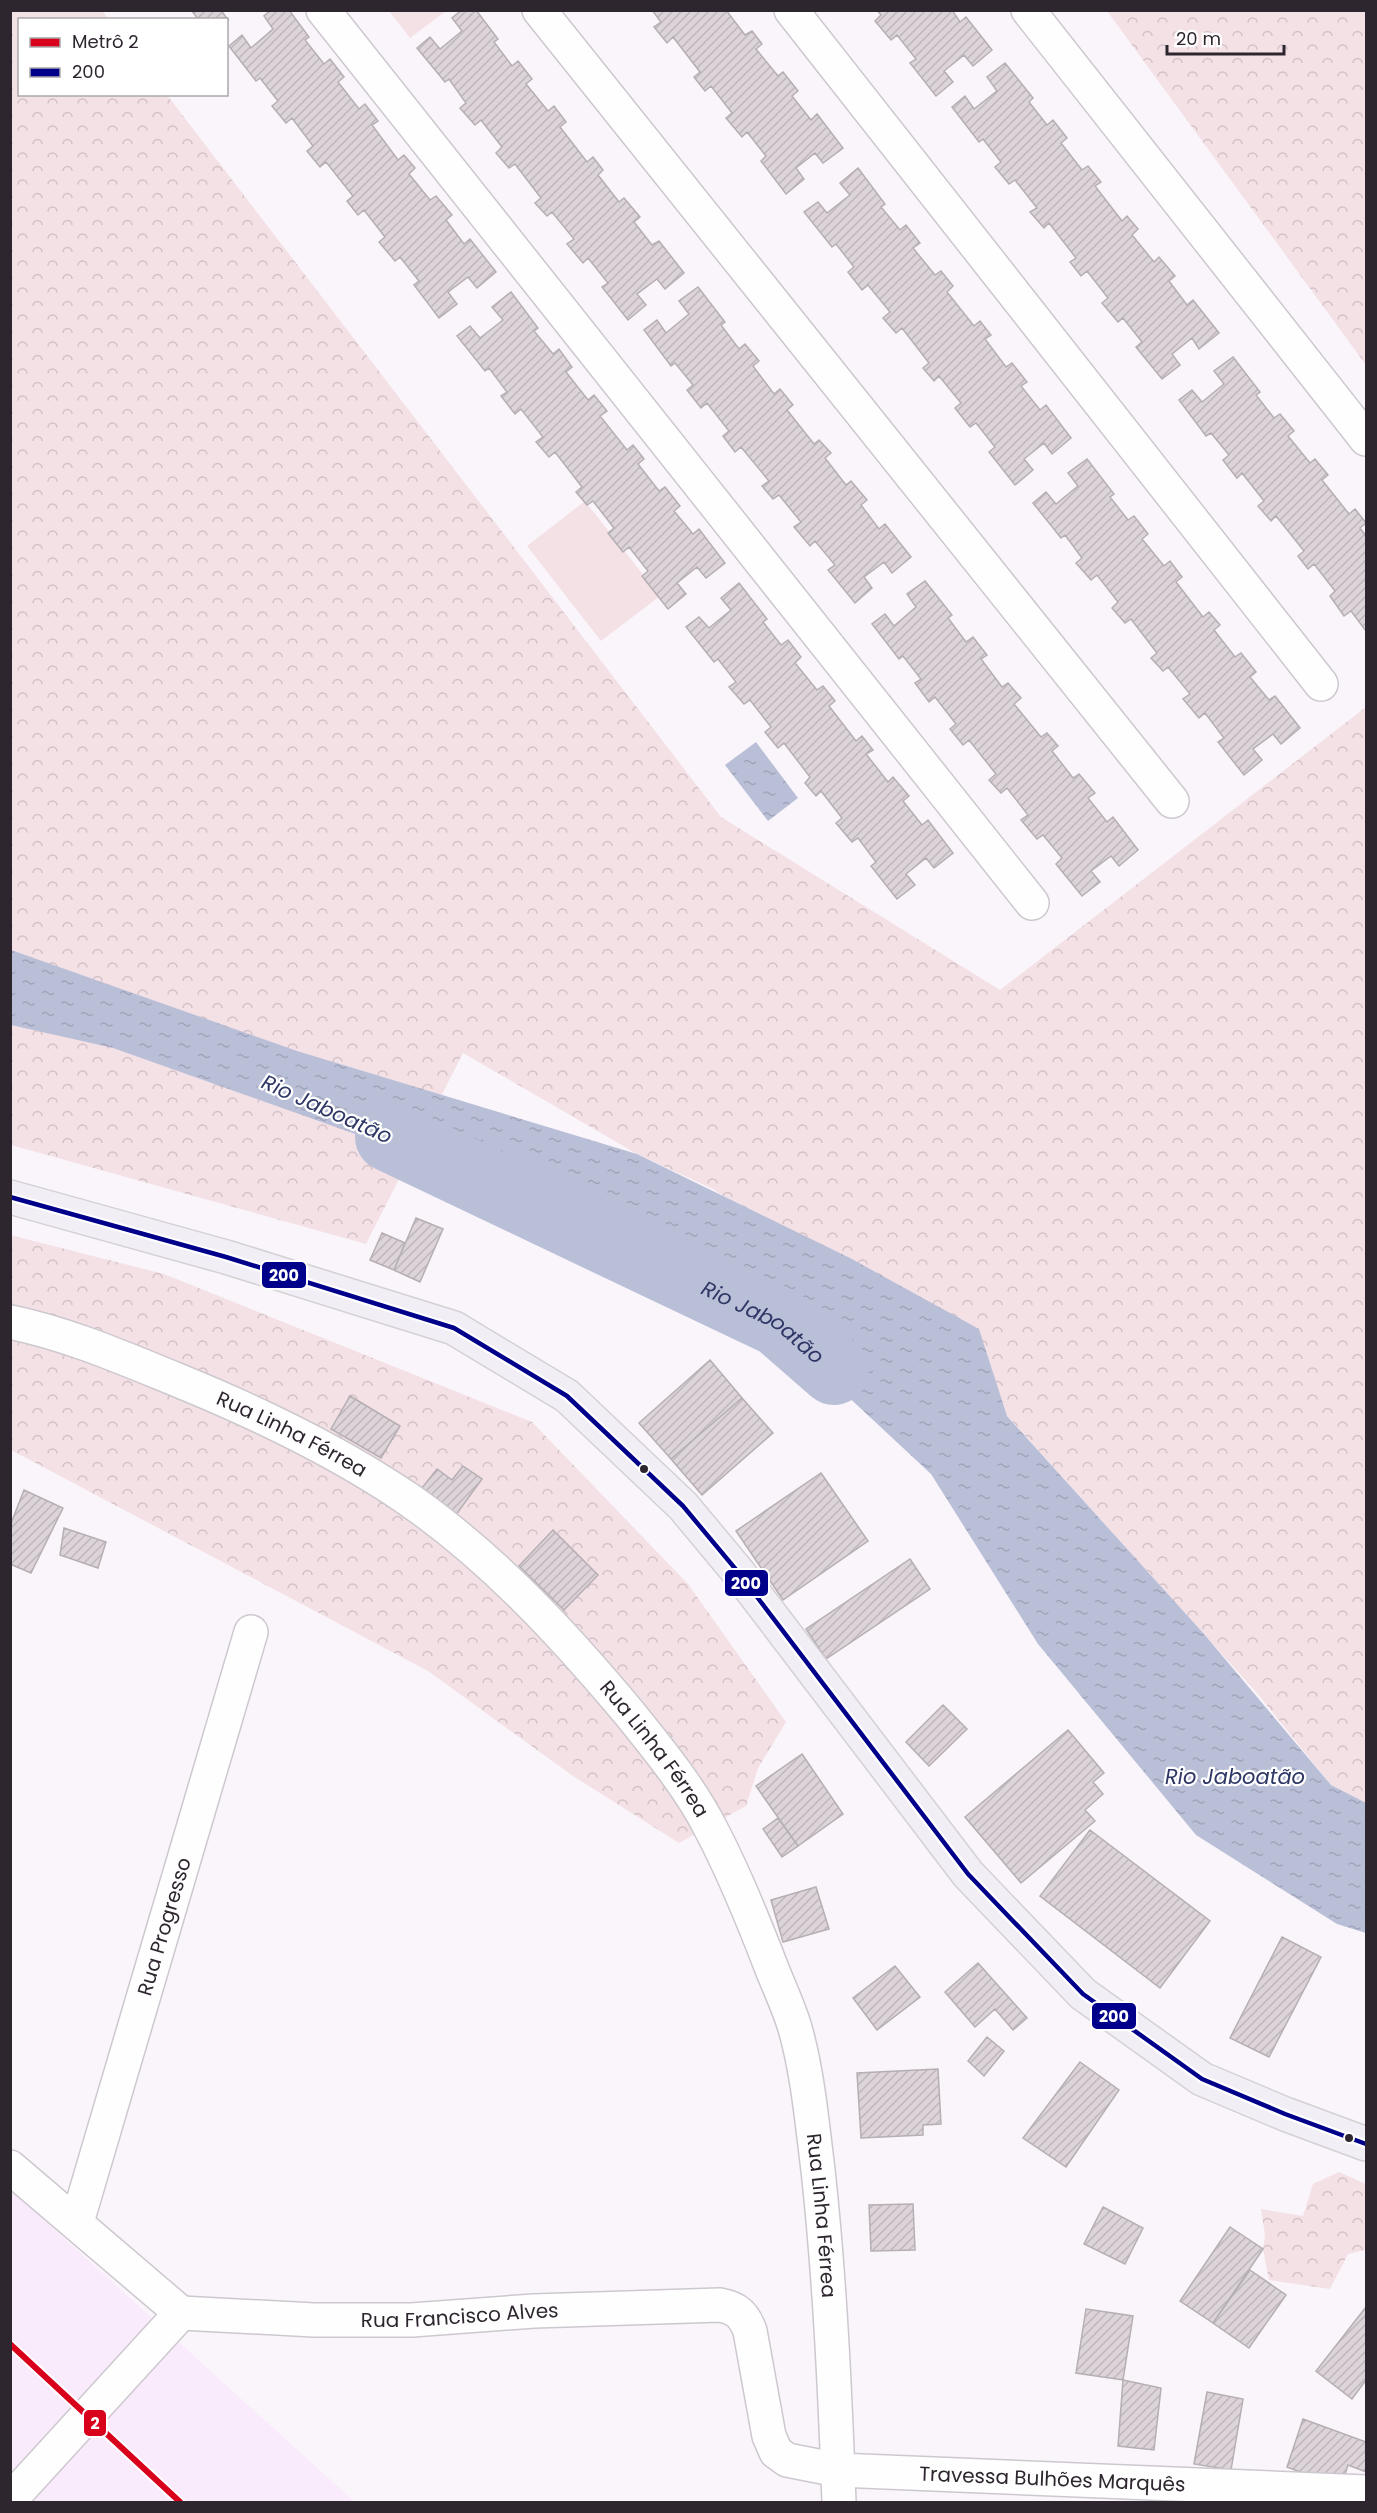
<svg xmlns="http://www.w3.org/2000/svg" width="1377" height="2513" viewBox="0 0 1377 2513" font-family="Poppins,sans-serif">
	<defs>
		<pattern id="forest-crowns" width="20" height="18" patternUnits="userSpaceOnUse" patternTransform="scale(1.5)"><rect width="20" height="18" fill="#f4e1e6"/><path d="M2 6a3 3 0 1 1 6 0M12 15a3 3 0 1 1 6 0" fill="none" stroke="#d2c1c6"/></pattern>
		<pattern id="water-ripples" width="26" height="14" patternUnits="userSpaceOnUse" patternTransform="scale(1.5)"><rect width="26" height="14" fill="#babfd8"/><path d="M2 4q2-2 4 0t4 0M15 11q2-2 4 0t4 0" fill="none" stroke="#a0a4ba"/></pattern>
		<pattern id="building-hatch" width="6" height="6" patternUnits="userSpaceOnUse" patternTransform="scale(1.5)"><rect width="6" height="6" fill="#ddd4da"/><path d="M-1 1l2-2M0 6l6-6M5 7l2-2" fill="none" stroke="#beb6bb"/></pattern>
	</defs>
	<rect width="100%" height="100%" fill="#faf5fa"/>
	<path fill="#f9ebfb" d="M11,2190L355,2502H11Z"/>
	<path fill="#f4e1e6" d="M389,11H446L410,38Z
		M585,501L660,596L601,641L527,546Z"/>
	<path fill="url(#forest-crowns)" d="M10,11H102L109,19L20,20V94L167,95L721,817L1000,990L1366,707V1811L1331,1785L1256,1692L993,1400L848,1287L713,1189L637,1154L463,1053L366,1244L11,1145Z
		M1107,11H1366V365Z
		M10,1235L164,1274L532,1422L688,1584L786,1722L758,1768L746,1806L679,1843L573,1776L428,1671L11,1450Z
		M1339,2172L1366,2184V2250L1348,2254L1330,2289L1269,2280L1263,2249L1265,2235L1261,2209L1303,2216L1313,2184Z"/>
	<path fill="url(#water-ripples)" d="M756,742L798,798L768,821L725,765Z
		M11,950L297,1051L637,1154L850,1258L979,1329L1007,1416L1204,1634L1331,1785L1366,1803V1933L1337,1924L1196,1835L1038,1644L931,1474L696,1255L113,1048L11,1025Z"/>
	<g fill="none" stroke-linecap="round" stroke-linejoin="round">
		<path stroke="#babfd8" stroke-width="70" id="s1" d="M390,1137L779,1322L834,1370"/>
	</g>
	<path fill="url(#building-hatch)" stroke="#b5aeb2" stroke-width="1.5" d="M191,10H221L228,20H199Z
		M271,10H289L309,37L305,40L324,64L330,59L344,77L338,82L359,109L365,104L378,121L372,125L398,160L404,155L415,168L409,174L430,200L436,196L452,215L446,220L464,244L470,239L496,272L477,288L468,277L448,292L457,304L439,318L414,285L419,281L400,257L395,261L379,242L385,237L364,210L358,215L347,201L353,196L326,162L320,167L307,151L313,146L292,118L286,123L272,106L278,101L260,78L256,81L229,46L242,35L251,48L273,29L264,16Z
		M462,10H476L498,39L494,42L512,66L518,61L532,79L526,84L548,111L554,106L566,122L560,127L587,162L593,157L603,170L598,175L619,202L624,198L640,217L634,222L652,245L659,241L684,273L665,289L657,279L637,294L646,305L628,320L602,287L608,283L588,258L583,263L567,244L574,239L552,212L547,216L535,203L541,198L515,164L509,168L496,153L502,147L481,120L475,125L460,108L466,103L449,79L445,82L417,48L430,37L440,49L462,31L452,18Z
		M652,10H726L745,35L752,31L762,44L756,49L778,76L783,72L798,91L792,96L811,120L817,114L843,148L823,163L815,153L796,168L804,179L786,194L761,161L766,156L747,132L742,137L726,118L732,113L711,86L705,91L694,77L700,72L673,37L667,43L654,27L661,22Z
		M877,10H952L960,22L966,17L992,50L973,66L964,55L944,71L953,82L936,96L910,63L916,59L897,35L891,40L875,21L881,15Z
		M1005,63L1033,98L1029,102L1047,125L1053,120L1067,138L1061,143L1082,170L1088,166L1101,182L1095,186L1122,221L1127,216L1138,229L1132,235L1154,262L1159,257L1175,276L1169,281L1187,305L1193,300L1219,333L1199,349L1192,338L1172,354L1180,365L1162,379L1136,347L1142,342L1123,318L1118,322L1102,303L1108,298L1087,271L1081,276L1070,262L1076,258L1049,223L1044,228L1030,212L1037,208L1015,180L1009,184L995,167L1001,162L983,139L979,142L952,107L965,96L974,109L997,91L987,77Z
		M858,168L885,204L881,207L900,230L906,225L920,243L913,248L935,275L941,271L953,286L947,292L974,326L980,321L991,335L985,339L1006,367L1012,363L1027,382L1021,386L1040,410L1046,405L1071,438L1052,454L1044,443L1024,459L1033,470L1015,485L989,452L995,447L976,423L970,427L955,408L961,403L939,376L934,381L923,368L929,363L902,328L896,333L883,318L890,312L868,285L862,290L848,272L854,267L836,244L832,247L804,212L818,202L827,213L850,195L840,183Z
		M698,287L725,322L721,325L739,349L745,344L759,361L753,366L774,394L780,389L793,405L787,410L814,444L819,440L831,453L825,458L846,485L851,481L867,500L861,505L879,529L885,524L911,557L892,573L884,562L864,577L872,588L855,603L828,570L835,565L815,541L810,546L794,527L801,522L779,495L773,499L762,486L769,481L741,447L735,452L723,436L729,431L707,403L701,408L687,390L693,385L675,363L671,366L644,330L657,320L666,333L689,314L679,301Z
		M511,292L538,328L534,331L553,354L559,349L572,367L566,372L588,400L594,395L607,411L600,416L627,450L633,445L644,459L638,464L659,491L665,487L680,506L674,511L693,534L699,529L725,563L706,578L697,567L677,583L686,594L668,609L642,576L648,571L629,547L623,552L608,533L614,528L593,501L587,505L576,492L582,487L555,452L549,457L536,442L543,437L521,409L515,414L501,396L507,392L489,368L485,371L457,336L470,326L480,338L503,320L492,307Z
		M1233,357L1260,392L1256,395L1274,418L1280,414L1294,431L1288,436L1310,463L1315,459L1328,475L1322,480L1349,514L1355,509L1366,523L1360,528L1366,536V631L1351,611L1344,616L1330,596L1335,591L1314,564L1308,569L1298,556L1304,551L1276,516L1271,521L1258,506L1264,501L1242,473L1237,478L1223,460L1229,455L1211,433L1206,436L1179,400L1192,390L1202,402L1224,384L1214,371Z
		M1087,459L1114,494L1110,497L1128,520L1134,516L1148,534L1142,539L1164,566L1170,561L1182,577L1176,582L1203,617L1209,612L1220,625L1214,630L1235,657L1241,653L1256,672L1250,677L1269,700L1275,696L1300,728L1281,744L1273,734L1253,749L1262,760L1244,775L1218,742L1224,738L1205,713L1199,718L1183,699L1190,694L1168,667L1163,671L1151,658L1157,653L1131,619L1125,623L1112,608L1118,602L1097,575L1091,580L1076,563L1082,558L1065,535L1061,538L1033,503L1046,492L1056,504L1078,486L1068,473Z
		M925,581L952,615L948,618L966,642L973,637L987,655L981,659L1002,687L1008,683L1021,698L1014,704L1041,737L1047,733L1058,746L1052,751L1073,778L1079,774L1095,793L1088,798L1107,822L1113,817L1138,850L1119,866L1111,856L1091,871L1100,882L1082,896L1056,864L1062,858L1043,835L1037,839L1021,820L1028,815L1007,788L1001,793L989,780L996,774L969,740L963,745L950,729L956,724L935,697L929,702L915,683L921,679L903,656L899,659L872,624L885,614L894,626L916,607L907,594Z
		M739,583L767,619L763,622L781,645L788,640L801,657L795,663L817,690L823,686L835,701L829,706L856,741L862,736L873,750L866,754L888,782L893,777L909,796L903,801L922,825L928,820L953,853L934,868L926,858L906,874L915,885L897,899L871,866L876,862L858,838L852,842L836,823L842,818L821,791L816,796L805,783L810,777L784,743L778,748L765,732L771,727L750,700L744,704L729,687L736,682L718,659L714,662L686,627L699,617L709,628L731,610L721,598Z
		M416,1218L443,1229L420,1282L394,1270Z
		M382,1233L405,1243L394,1270L370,1260Z
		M710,1360L742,1398L671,1459L639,1423Z
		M350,1396L400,1426L381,1458L331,1429Z
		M742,1398L773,1433L702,1495L671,1459Z
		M463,1466L482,1479L453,1519L418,1493L437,1469L452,1480Z
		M821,1473L868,1541L783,1600L736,1531Z
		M24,1490L63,1508L31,1573L10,1564V1526Z
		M64,1528L106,1542L98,1568L60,1555Z
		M553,1530L598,1575L564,1610L519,1566Z
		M910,1559L930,1589L826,1659L806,1629Z
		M943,1705L967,1729L929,1766L906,1742Z
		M1068,1730L1104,1773L1093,1782L1103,1794L1085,1810L1095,1821L1021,1883L965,1817Z
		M802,1754L843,1814L798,1846L756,1786Z
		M778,1818L798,1846L782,1857L763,1829Z
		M1090,1830L1210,1921L1160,1988L1040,1896Z
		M816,1887L829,1929L783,1942L771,1900Z
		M1282,1937L1321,1957L1269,2057L1230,2038Z
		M978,1963L1027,2018L1013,2030L995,2009L975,2027L945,1992Z
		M895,1966L920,1997L877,2030L853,1998Z
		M987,2037L1004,2051L984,2076L968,2061Z
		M1080,2062L1119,2090L1066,2167L1023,2138Z
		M938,2069L941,2124L923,2125V2135L861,2138L857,2073Z
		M913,2204L915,2250L871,2251L869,2205Z
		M1103,2207L1143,2228L1125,2264L1084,2244Z
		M1230,2227L1263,2249L1213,2323L1180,2301Z
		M1250,2270L1286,2295L1249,2348L1213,2323Z
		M1366,2307V2380L1352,2399L1316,2371Z
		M1086,2309L1133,2316L1123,2380L1076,2373Z
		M1123,2380L1161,2388L1154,2450L1118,2446Z
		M1207,2392L1243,2399L1231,2470L1194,2464Z
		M1303,2419L1366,2442V2472L1348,2465L1341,2487L1287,2467Z"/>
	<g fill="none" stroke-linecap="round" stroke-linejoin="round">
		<g stroke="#cdc8cf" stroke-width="36">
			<g id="minor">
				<path d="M323,10L1032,903"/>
				<path d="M539,10L1172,801"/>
				<path d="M791,10L1321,684"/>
				<path d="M1028,10L1366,439"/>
				<path id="s2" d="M10,1322C68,1334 121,1357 175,1379C256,1412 336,1450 408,1499C493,1558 564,1635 630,1714C659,1750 691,1789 712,1831C735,1875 754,1922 772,1969C780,1989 789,2008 795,2028C808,2074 812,2123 818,2170C830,2280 835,2392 839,2502"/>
				<path d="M10,2167L181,2313"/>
				<path id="s3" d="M77,2222L251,1632"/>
				<path id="s4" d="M181,2313L314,2320H412L534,2311L720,2305C737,2308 744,2315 750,2331L769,2436L776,2452L787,2460L838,2470L1366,2492"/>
				<path d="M10,2500L181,2313"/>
			</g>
		</g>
		<g stroke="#d4d0d4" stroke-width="36">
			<path id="major" d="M10,1197L226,1257L454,1328L567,1396L683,1506L738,1572L968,1874L1083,1994L1202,2079L1285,2114L1366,2144"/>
		</g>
		<use href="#minor" stroke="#fefefe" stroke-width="33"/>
		<use href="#major" stroke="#f1eef6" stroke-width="33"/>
		<g stroke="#fff" stroke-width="9">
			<path id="bus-1" d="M10,1197L226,1257L454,1328L567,1396L683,1506L738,1572L968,1874L1083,1994L1202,2079L1285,2114L1366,2144"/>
		</g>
		<use href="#bus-1" stroke="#00008b" stroke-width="4.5"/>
		<g stroke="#fff" stroke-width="10">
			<path id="metro-1" d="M10,2344L180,2502"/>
		</g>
		<use href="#metro-1" stroke="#d9001c" stroke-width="6"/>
	</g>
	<g fill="#2e262f" stroke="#fff" stroke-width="2">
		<circle cx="644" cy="1469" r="5"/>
		<circle cx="1349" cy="2138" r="5"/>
	</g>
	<g text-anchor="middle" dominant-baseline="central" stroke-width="4.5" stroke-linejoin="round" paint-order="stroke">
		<g font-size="20" fill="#2e262f" stroke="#fff">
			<text stroke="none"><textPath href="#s2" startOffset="304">Rua Linha Férrea</textPath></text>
			<text stroke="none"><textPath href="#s2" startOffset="790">Rua Linha Férrea</textPath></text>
			<text stroke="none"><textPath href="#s3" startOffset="308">Rua Progresso</textPath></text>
			<text stroke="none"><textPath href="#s2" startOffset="1294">Rua Linha Férrea</textPath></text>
			<text stroke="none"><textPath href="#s4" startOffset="279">Rua Francisco Alves</textPath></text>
			<text stroke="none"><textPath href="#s4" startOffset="986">Travessa Bulhões Marquês</textPath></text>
		</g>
		<g font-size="21" font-style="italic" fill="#2e3765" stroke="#fff">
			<text transform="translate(327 1109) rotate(24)">Rio Jaboatão</text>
			<text stroke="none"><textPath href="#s1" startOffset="417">Rio Jaboatão</textPath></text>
			<text x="1235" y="1776">Rio Jaboatão</text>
		</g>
	</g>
	<g stroke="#fff" stroke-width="2">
		<rect x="261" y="1261" width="46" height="28" rx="6" fill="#00008b"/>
		<rect x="724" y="1569" width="45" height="28" rx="6" fill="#00008b"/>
		<rect x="1091" y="2002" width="46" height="28" rx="6" fill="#00008b"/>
		<rect x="83" y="2409" width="24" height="28" rx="6" fill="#d9001c"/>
	</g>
	<g font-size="16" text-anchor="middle" font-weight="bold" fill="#fff">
		<text x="284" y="1281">200</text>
		<text x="746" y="1589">200</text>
		<text x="1114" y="2022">200</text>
		<text x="95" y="2429">2</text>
	</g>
	<rect width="1377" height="2513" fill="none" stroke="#2e262f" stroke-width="24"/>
	<rect x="18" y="18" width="210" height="78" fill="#ffffff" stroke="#aba8ac" stroke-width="1.5"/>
	<rect x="30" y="38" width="30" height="9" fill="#d9001c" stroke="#aba8ac" stroke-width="1.5"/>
	<text x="72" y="48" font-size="18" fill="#2e262f">Metrô 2</text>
	<rect x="30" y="68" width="30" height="9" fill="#00008b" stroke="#aba8ac" stroke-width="1.5"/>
	<text x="72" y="78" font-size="18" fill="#2e262f">200</text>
	<path d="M1167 45v9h117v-9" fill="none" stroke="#2e262f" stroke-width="3"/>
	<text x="1176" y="45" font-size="18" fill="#2e262f" stroke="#ffffff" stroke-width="4.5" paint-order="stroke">20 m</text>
</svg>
